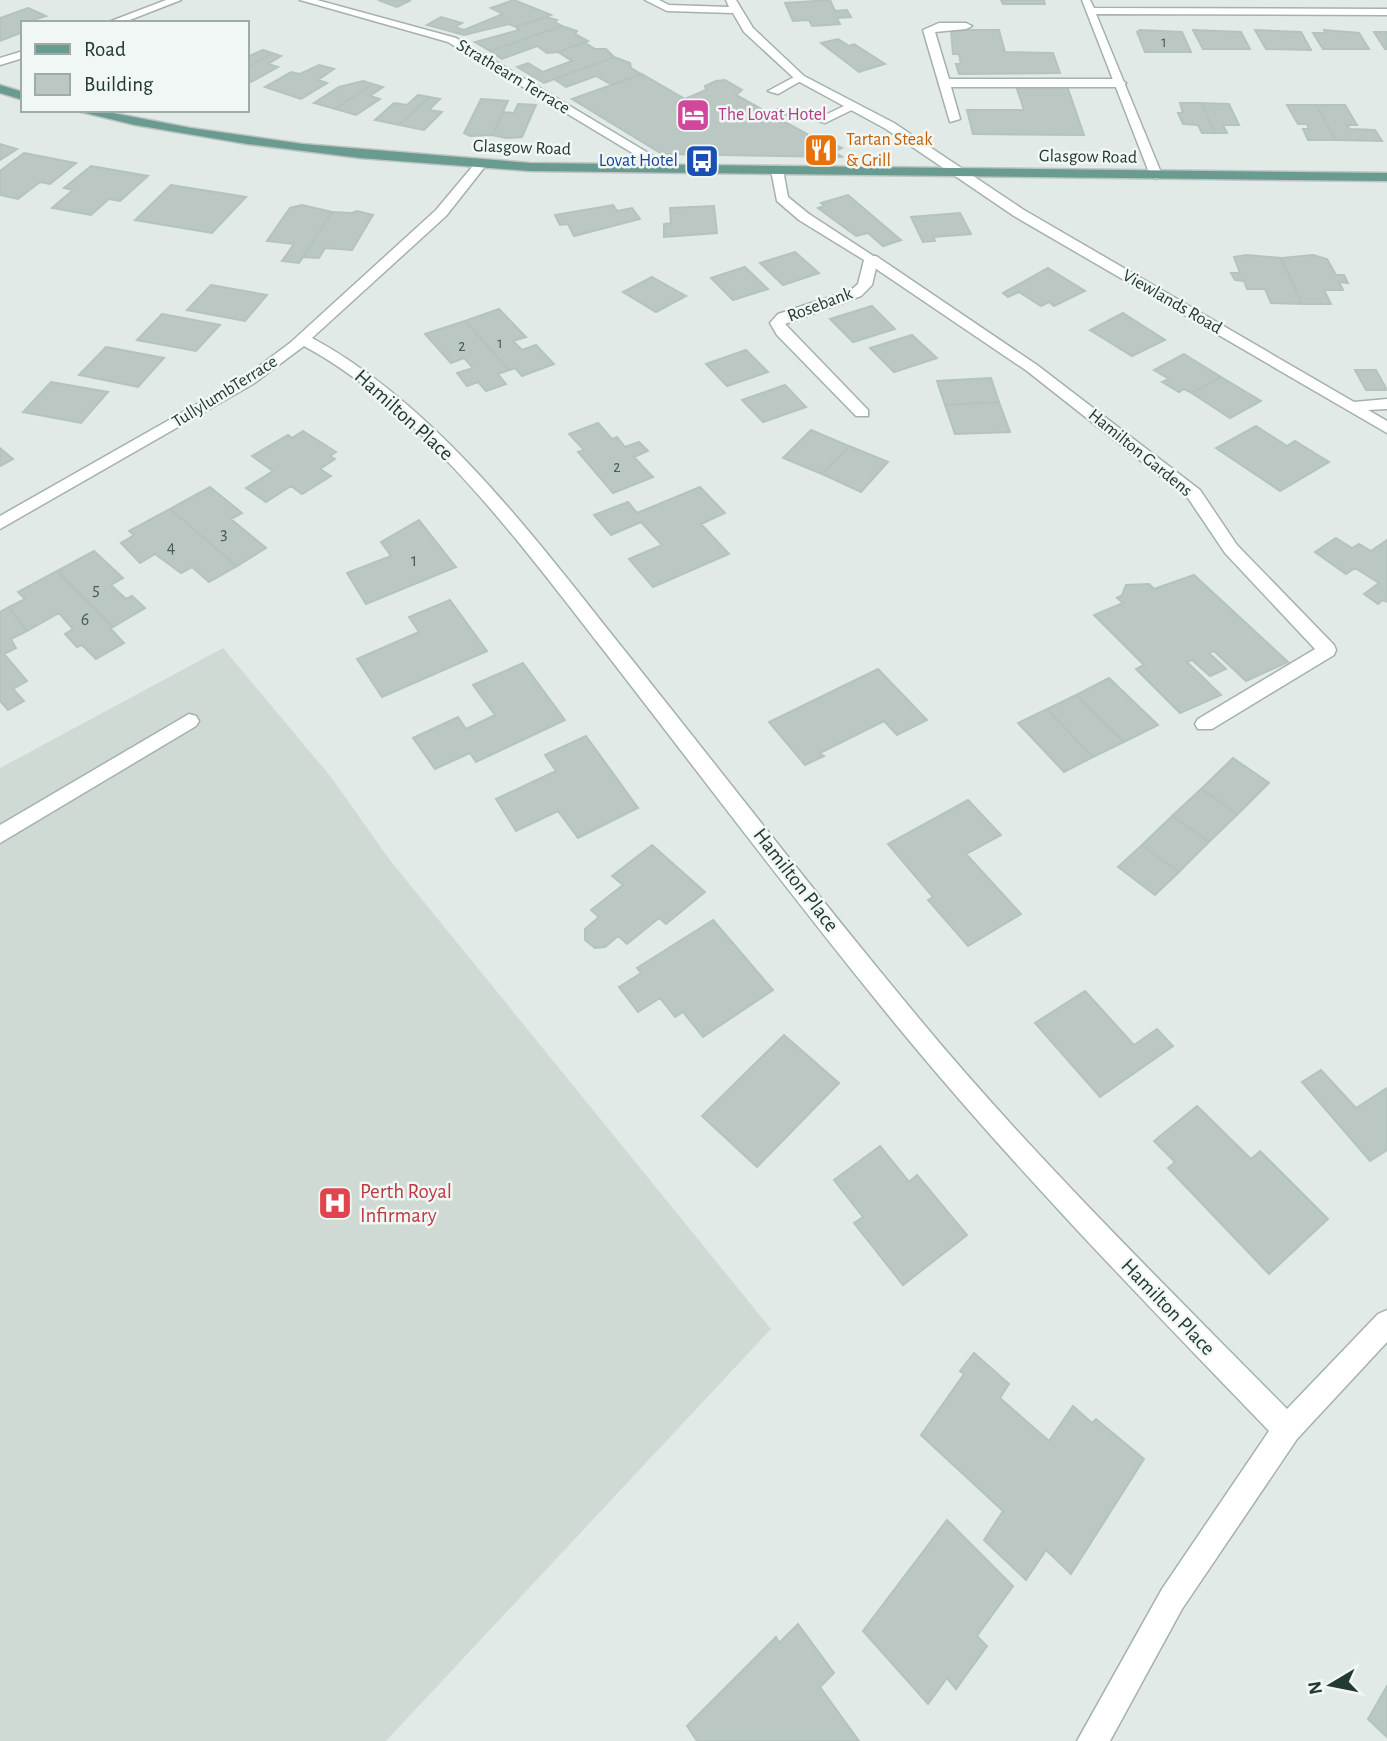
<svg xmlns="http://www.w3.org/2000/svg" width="1387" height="1741" viewBox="0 0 1387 1741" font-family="'Alegreya Sans',sans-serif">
	<rect width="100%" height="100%" fill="#e1eae6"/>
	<path fill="#cfdad5" d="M223,648L331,777L389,859L771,1329L386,1741H0V768Z"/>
	<path fill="#bac7c3" stroke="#b4c3be" stroke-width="2" d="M378,0H411L397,7Z
		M514,0L551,15L516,27L509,24L464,35L427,25L441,17L462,23L455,27L464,30L503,14L491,8Z
		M830,0L835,11L847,10L851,17L837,18L840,24L812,26L809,20L793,21L785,3Z
		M1001,0H1044L1045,4H1003Z
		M28,8L46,16L23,23L20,26L23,32L0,41V18Z
		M546,17L557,20L555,22L562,26L490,51L475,42L519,30L516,27Z
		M562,26L577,31L575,34L588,41L558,52L547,53L537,46L502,59L490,51Z
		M951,30H999L1005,52L1053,53L1060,73L959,74L956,64H961L959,54H953Z
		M1140,30L1182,32L1191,52H1145L1137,32Z
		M1193,30L1241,32L1250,49H1203Z
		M1255,30L1301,32L1311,50L1266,49Z
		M1324,30L1359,33L1369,49H1323L1313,33H1325Z
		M1374,32H1387V49H1385Z
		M838,39L849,46L854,44L885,64L859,72L821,43Z
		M584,42L595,49H606L614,57L544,83L517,67L528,63L543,72L564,64L572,61L558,52Z
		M263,50L272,53L247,68V57Z
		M272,53L281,56L268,64L278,67L251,82L247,81V68Z
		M614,57L630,63L631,68L641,74L612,85L596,76L566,87L554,79Z
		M319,65L334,69L318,80L327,83L301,99L265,87L291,72L300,74Z
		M642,74L685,99L706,90L705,86L716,81L725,80L742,90L736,95L769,113L778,109L793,117L783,121L827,145L832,143L842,148L834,152L843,157L662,154L572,99Z
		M363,81L373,84L335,109L314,103L339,87Z
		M373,84L383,87L370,96L380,99L356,115L335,109Z
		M1016,86H1067L1084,135L973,134L967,110H1024Z
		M418,95L429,97L399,125L375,120L394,103L407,105Z
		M429,97L440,99L429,110L442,112L424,130L399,125Z
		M481,99L508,101L492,135L470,136L464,133Z
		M1180,103H1201L1215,133H1202L1198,125L1183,124L1178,113H1183Z
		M1201,103L1229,104L1239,125H1223L1227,133H1215Z
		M518,104L536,105L522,137L506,138L492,135L503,112L514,113Z
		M1287,105H1316L1336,140H1308L1303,129H1309L1307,124H1298Z
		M1316,105H1345L1357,125H1347L1350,129L1375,130L1382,141L1336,140Z
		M0,144L17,149L0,160Z
		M24,153L76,163L50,184L40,182L18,199L0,195V171Z
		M91,166L148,176L120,201L109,199L91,215L52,208L73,190L64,188Z
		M171,185L246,197L212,233L135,220Z
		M848,195L901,240L883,246L868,233L856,236L818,208L824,206L821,203Z
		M302,205L332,212L299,263L282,261L294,244L267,241L290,208Z
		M613,205L617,211L632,208L640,219L574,236L568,224L560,225L555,215Z
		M714,206L717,233L664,237V224L671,223L670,208Z
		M357,211L373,215L352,250L325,248L319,258L303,257L332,212L352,213Z
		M960,213L971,234L933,237L935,241L923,242L911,217Z
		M795,252L819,273L783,285L760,263Z
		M1246,255L1281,258L1302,304L1271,303L1265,289H1247L1244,281L1235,280L1231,273H1240L1234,257Z
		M1313,255L1327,259L1336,275H1344L1348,283L1339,282L1343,290H1324L1331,304H1302L1281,258Z
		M745,267L768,289L733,300L711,278Z
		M1048,268L1085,291L1054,306L1049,302L1041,306L1019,292L1008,297L1003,293Z
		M652,277L686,296L656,312L623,292Z
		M211,285L267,295L245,321L187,310Z
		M872,306L895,329L853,342L830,319Z
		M499,309L526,337L513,341L522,350L536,345L554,364L522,376L515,368L509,370L465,321Z
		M1123,313L1165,340L1132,356L1090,330Z
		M162,314L220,325L196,351L137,340Z
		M465,321L509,370L498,374L506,384L486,391L478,382L467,386L457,373L473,368L464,358L451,363L425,334Z
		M912,335L937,358L894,372L870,348Z
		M106,347L164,358L138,387L79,375Z
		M746,350L768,372L727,386L706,364Z
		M1184,354L1221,377L1192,393L1184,389L1179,392L1162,382L1169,379L1154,370Z
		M1355,370H1376L1387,390H1366Z
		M1221,377L1261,401L1230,418L1192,393Z
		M991,378L999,402L945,405L937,381Z
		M51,382L108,392L81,423L23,412Z
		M785,385L806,407L763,422L742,400Z
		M999,402L1010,432L955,434L945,405Z
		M598,423L612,439L617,437L625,447L639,442L648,451L634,457L653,477L613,493L578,452L584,450L569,434Z
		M1256,426L1287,446L1295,441L1329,462L1280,491L1216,448Z
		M811,430L849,446L822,474L783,458Z
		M303,431L336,452L330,456L335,459L320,469L331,476L302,494L291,486L266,502L246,488L273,471L252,456L288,435L292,438Z
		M849,446L888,462L861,492L822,474Z
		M0,448L13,459L0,466Z
		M210,487L242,513L231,519L266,548L237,566L170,509Z
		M700,487L725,513L701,524L729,554L653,587L629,559L662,545L641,522L611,535L594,515L628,502L637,513Z
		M170,509L237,566L209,582L192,567L181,573L155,554L140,563L121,543L134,535L129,531Z
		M419,520L456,567L366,604L347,573L391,556L381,542Z
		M1336,538L1352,548L1359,544L1371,551L1387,540V602L1383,600L1378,604L1364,594L1379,583L1355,568L1346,574L1315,552Z
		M94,551L123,578L111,585L126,599L132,596L145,608L113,627L57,571Z
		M57,571L113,627L110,628L124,643L96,659L82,645L77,647L65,634L73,629L59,613L27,631L9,607L25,599L18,592Z
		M1194,575L1288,662L1246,681L1214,651L1209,653L1226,669L1210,676L1192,660L1187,662L1221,695L1180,713L1136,669L1144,665L1094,615L1123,603L1117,598L1122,595L1126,585L1149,584L1154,589Z
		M450,600L487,651L382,697L357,659L419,632L409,617Z
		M9,607L27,631L11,639L16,648L4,654L27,681L13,689L24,701L8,710L0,701V612Z
		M523,663L565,720L476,762L470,753L435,769L413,738L458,717L466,729L495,715L473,685Z
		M878,669L927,720L897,735L884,721L820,753L824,756L805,765L769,722Z
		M1109,678L1158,725L1124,742L1076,695Z
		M1076,695L1124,742L1093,757L1047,709Z
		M1047,709L1093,757L1064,772L1018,723Z
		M586,736L638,808L578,838L558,811L516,831L496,799L556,771L545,755Z
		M1233,758L1269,783L1238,814L1201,789Z
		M1201,789L1238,814L1209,842L1172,816Z
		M968,800L1001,835L966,854L1021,914L968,946L928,900L933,897L888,844Z
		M1172,816L1209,842L1179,872L1142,845Z
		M652,845L705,892L666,924L659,918L627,944L618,936L605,947L595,948L585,940V929L599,917L591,910L623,885L612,876Z
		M1142,845L1179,872L1155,895L1118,867Z
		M713,920L773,990L703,1037L683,1012L675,1017L660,998L638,1012L619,987L641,973L637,968Z
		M1085,991L1134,1045L1157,1029L1173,1046L1100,1097L1035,1023Z
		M784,1035L839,1083L757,1167L702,1116Z
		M1321,1070L1356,1108L1387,1088V1150L1370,1161L1302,1082Z
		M1197,1106L1251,1159L1260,1151L1328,1219L1269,1274L1168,1168L1175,1162L1154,1141Z
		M880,1146L909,1182L917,1175L967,1235L903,1285L854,1223L863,1217L834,1180Z
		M974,1353L1009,1384L1000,1398L1049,1441L1073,1406L1092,1423L1096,1419L1144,1459L1071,1574L1046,1550L1026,1580L984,1540L1003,1511L921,1435L964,1374L960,1371Z
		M947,1520L1013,1586L977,1636L987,1646L956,1689L947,1678L928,1704L863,1631Z
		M798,1624L834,1673L820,1687L859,1741H697L687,1726L776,1637L779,1643Z
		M1387,1686V1737L1368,1719Z"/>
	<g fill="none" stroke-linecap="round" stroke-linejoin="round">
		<g stroke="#a4b1ad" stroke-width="3">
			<path id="service" d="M939,23H966L972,26L966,29L935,32L949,79H1120L1126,83L1120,87H951L960,119L950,122L923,30Z
				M796,76L806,78L778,94L768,91Z
				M848,104L858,107L825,123L815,120Z
				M866,256H876L1037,365L1200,490L1237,545L1334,645L1336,650L1334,655L1212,729H1198L1195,724L1198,719L1315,649L1225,553L1188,498L1027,371L866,262Z
				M189,714L196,716L199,721L196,726L0,843V825Z"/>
		</g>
		<g stroke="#a4b1ad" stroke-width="3">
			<path id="minor" d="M166,0H181L122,23H106Z
				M300,0H317L456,38L675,169L664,172L448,42Z
				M645,0H659L669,5L729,7L726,0H736L753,28L804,76L894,123L1024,210L1354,402L1387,399V409L1368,410L1387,421V433L1014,216L886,129L796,80L744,32L733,13L667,11Z
				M1082,0H1090L1094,8L1387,9V15L1096,14L1162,175L1156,179L1150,175Z
				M23,51V58L0,65V58Z
				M477,161L487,164L446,216L312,338C438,406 537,541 625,651C721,771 814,892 912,1010C1028,1151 1159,1279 1287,1409L1378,1314L1387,1310V1342L1297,1439L1182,1609L1110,1741H1077L1162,1589L1269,1431C1142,1299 1014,1168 898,1027C797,904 702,777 605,652C522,546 423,410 304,346L253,384L0,529V516L243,378L290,343L436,210Z
				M777,166L783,170L788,197L809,214L878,259L872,285L861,296L785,324L868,410V416H856L777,335L770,323L778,314L851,290L858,284L864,260L799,220L777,201L771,170Z"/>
		</g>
		<g stroke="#bdc4c2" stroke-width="3">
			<path id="primary" d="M0,85L23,92V100L0,93Z
				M73,110H97L191,128L303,144L530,163L1387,173V181L530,171L360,158L247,144L135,125Z"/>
		</g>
		<use href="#service" fill="#fff" fill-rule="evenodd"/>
		<use href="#minor" fill="#fff" fill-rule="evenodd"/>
		<use href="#primary" fill="#6a9b91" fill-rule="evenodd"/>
	</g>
	<defs>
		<g id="hotel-square" transform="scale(1.75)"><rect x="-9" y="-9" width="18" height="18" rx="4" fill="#d1479c" stroke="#f1f7f4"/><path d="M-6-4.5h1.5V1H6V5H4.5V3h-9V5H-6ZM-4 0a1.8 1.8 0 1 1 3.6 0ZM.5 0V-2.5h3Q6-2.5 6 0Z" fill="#fff"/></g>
		<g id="restaurant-square" transform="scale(1.75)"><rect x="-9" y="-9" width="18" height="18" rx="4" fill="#e8710a" stroke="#f1f7f4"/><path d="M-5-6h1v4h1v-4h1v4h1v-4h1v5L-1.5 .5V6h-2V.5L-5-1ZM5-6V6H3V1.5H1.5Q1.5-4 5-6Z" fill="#fff"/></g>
		<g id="bus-square" transform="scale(1.75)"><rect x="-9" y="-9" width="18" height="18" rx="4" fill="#1a4fb4" stroke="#f1f7f4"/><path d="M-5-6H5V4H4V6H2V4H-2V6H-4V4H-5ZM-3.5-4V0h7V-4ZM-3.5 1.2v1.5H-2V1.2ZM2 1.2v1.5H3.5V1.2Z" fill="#fff"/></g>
		<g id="hospital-square" transform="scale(1.75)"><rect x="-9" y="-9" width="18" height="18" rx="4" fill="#e0444e" stroke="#f1f7f4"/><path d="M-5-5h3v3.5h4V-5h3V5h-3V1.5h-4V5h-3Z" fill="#fff"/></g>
	</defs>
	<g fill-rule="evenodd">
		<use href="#hotel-square" x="693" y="115"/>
		<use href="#restaurant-square" x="821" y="150"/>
		<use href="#bus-square" x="702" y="161"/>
		<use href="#hospital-square" x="335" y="1203"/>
	</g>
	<g text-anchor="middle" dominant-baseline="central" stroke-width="5" stroke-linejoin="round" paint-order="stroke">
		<g font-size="16" fill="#495c58">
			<text x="1164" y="42">1</text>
			<text x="500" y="343">1</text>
			<text x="462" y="346">2</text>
			<text x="617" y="467">2</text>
		</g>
		<g font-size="18" fill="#233934" stroke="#f1f7f4">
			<text transform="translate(513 77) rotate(31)">Strathearn Terrace</text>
			<text transform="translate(522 148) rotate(2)">Glasgow Road</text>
			<text transform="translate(1088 157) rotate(1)">Glasgow Road</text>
			<text transform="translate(1172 302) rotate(30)">Viewlands Road</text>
			<text transform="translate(820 305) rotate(-21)">Rosebank</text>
			<text transform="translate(225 392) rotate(-32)">TullylumbTerrace</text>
			<text transform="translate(1140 453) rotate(39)">Hamilton Gardens</text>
		</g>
		<g font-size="18" fill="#b23c85" stroke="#f1f7f4" text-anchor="start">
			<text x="718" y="115">The Lovat Hotel</text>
		</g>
		<g font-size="18" fill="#c56008" stroke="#f1f7f4" text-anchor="start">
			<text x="846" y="140">Tartan Steak<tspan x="846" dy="21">&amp; Grill</tspan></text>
		</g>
		<g font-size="18" fill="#164399" stroke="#f1f7f4" text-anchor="end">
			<text x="678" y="161">Lovat Hotel</text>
		</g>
		<g font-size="18" fill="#495c58">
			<text x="224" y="534">3</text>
			<text x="171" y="548">4</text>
			<text x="414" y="561">1</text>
			<text x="96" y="590">5</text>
			<text x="85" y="620">6</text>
		</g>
		<g font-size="21" fill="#233934" stroke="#f1f7f4">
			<text transform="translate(404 415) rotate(42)">Hamilton Place</text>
			<text transform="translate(796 880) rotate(52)">Hamilton Place</text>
			<text transform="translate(1168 1307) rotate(46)">Hamilton Place</text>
		</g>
		<g font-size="21" fill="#be3a42" stroke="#f1f7f4" text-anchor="start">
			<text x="360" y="1191">Perth Royal<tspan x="360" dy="24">Infirmary</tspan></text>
		</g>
	</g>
	<rect x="21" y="21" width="228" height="91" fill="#f1f7f4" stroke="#9faba7" stroke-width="2"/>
	<rect x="35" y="44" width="35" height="10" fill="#6a9b91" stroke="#9faba7" stroke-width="2"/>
	<text x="84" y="56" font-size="21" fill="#233934">Road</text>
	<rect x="35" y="74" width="35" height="21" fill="#bac7c3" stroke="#9faba7" stroke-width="2"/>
	<text x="84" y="91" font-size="21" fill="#233934">Building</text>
	<g transform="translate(1331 1685) rotate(260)" stroke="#f1f7f4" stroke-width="5" paint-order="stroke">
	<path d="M0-5L12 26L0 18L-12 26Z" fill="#233934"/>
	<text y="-10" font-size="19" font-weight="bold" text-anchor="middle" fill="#233934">N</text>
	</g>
</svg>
